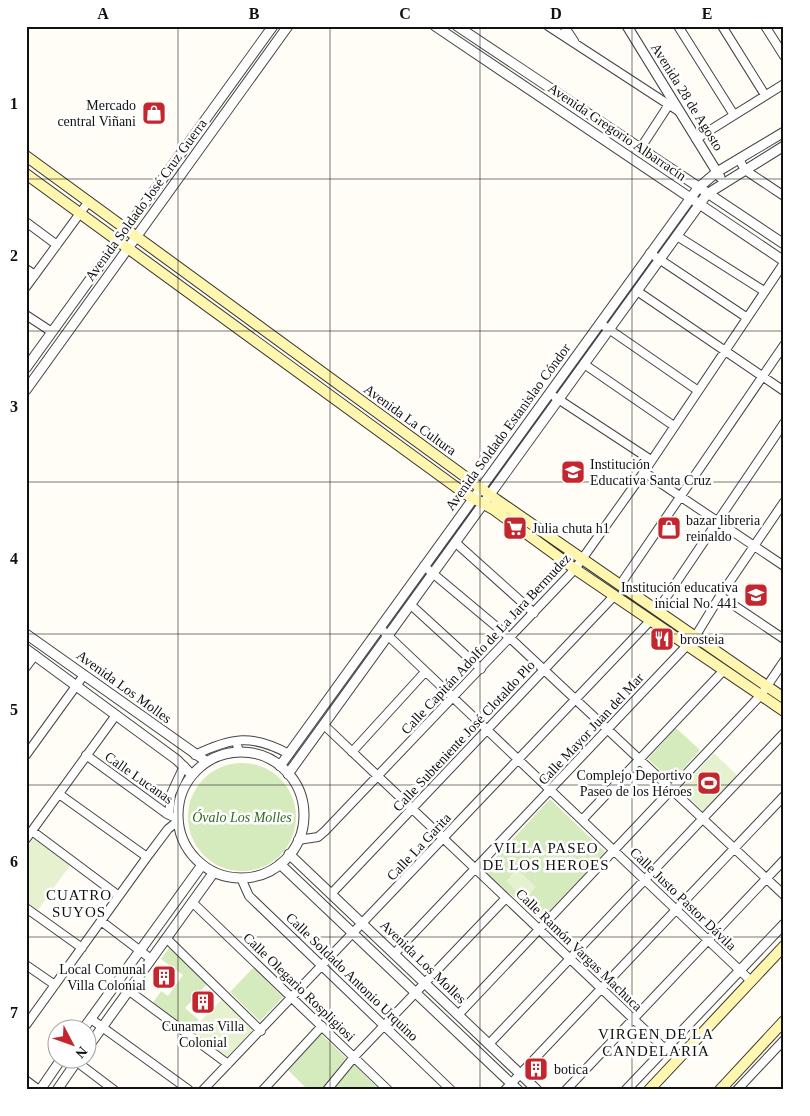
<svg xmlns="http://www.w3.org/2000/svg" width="810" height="1116" viewBox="0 0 810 1116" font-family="'Times New Roman',serif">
	<rect width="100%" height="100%" fill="#fffdf5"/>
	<path fill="#d5ebbd" d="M676,728L700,750L672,781L648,759Z
		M188 817a54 54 0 1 1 108 0a54 54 0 1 1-108 0Z
		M550,799L605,852L540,921L484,870Z
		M169,948L208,983L185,1008L199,1020L190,1030L153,1003L161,991L168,996L183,975L161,959Z
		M253,968L283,997L260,1021L230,992Z
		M321,1034L346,1058L322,1090H308L288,1070Z
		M354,1064L380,1090H334Z"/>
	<path fill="#e6f2cf" d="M714,753L738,776L704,812L680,790Z
		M34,838L71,864L38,910L26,901V849Z
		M517,869L536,887L525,899L506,881Z
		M223,998L254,1029L227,1057L192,1030Z"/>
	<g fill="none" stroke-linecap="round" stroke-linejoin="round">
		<g stroke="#444" stroke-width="10">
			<path id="minor" d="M548,26L680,112
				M564,26L574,41
				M678,26L734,115
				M722,26L765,95
				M765,26L784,56
				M696,139L784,84
				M640,149L668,106
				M739,159L745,170L784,196
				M26,222L57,245
				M677,236L764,291
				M650,253L746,317
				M26,269L35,275
				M26,287L89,201
				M637,291L784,391
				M26,315L52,332
				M600,323L697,390
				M584,364L674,426
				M555,397L651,460
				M644,472L784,566
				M456,543L534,613
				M424,566L510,638L784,895
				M620,585L784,345
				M720,596L784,639
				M411,605L481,669
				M657,611L784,423
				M380,628L751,981
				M26,667L35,655
				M324,725L665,1049
				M236,741L239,752
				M352,752L425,672
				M26,755L84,675
				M86,755L167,814L178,819
				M195,755C232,737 252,734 289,754
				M59,794L147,857
				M169,815L171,794L184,766
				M582,820L724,670
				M32,831L119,896
				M26,839L116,715
				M298,840L318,837L325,831L575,569L644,472L784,263
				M241,878L249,896L451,1090
				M331,894L614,596
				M192,902L388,1090
				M26,908L82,948
				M101,921L151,959
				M166,938L261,1031
				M394,954L695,637L720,596L784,502
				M26,965L55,985
				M128,990L228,1064
				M458,1015L761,695L784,661
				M91,1019L189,1090
				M26,1025L147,857L168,829L178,821
				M489,1044L784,733
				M77,1062L114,1090
				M203,1090L651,620
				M263,1090L322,1026
				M327,1090L354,1057L506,898
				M505,1090L784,796
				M566,1090L784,860
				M737,1090L784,1040"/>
		</g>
		<g stroke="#444" stroke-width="11">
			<path id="tertiary" d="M435,26L784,261
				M457,26L784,244
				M627,26L720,177
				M26,368L273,26
				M26,390L288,26
				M26,634L207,762
				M26,649L177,760L192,775
				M178 815a63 63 0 1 1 126 0a63 63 0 1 1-126 0Z
				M280,766L698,188L717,172L784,132
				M288,774L707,194L784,146
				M289,854L537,1090
				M280,864L518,1090
				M84,1028L202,865
				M88,1047L214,872
				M26,1081L38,1090
				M40,1090L62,1058
				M57,1090L79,1058
				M626,1090L784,924"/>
		</g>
		<g stroke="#333" stroke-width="12">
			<path id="secondary" d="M26,156L497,500L784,698
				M26,174L464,493L493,509L575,569L784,711
				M649,1090L784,946
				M720,1090L784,1021"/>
		</g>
		<use href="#minor" stroke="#fff" stroke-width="8"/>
		<use href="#tertiary" stroke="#fff" stroke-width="9"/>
		<use href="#secondary" stroke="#fff6b0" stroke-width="10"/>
	</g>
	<path fill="none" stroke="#111" stroke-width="1" stroke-opacity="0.55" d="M178,26V1090M330,26V1090M480,26V1090M632,26V1090M26,179H784M26,331H784M26,482H784M26,634H784M26,785H784M26,937H784"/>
	<defs>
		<g id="shop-square" transform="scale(1.25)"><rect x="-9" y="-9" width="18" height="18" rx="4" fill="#c4262e" stroke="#fff"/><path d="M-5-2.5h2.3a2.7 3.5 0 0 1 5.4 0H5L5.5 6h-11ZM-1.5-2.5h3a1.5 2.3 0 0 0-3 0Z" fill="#fff"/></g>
		<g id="school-square" transform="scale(1.25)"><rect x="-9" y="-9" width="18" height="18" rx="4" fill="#c4262e" stroke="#fff"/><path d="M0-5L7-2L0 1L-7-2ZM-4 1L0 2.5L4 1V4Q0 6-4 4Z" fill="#fff"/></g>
		<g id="supermarket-square" transform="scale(1.25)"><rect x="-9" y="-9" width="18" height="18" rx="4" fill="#c4262e" stroke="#fff"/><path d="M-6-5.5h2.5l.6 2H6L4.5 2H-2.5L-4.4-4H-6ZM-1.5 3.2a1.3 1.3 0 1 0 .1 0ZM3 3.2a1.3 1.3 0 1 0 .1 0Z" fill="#fff"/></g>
		<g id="restaurant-square" transform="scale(1.25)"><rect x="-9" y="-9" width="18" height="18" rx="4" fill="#c4262e" stroke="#fff"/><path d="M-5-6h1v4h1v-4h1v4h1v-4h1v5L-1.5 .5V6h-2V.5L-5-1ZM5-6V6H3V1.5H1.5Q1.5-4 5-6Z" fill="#fff"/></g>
		<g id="stadium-square" transform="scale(1.25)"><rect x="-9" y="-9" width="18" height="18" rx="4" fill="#c4262e" stroke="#fff"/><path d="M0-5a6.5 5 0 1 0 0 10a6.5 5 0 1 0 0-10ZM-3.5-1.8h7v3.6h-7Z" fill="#fff"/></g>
		<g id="building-square" transform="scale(1.25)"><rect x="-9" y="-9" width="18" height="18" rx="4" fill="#c4262e" stroke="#fff"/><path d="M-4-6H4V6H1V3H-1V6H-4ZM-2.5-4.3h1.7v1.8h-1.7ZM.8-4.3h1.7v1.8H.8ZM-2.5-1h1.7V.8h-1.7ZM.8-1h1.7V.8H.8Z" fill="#fff"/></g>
	</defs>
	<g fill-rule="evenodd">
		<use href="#shop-square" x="154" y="113"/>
		<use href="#school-square" x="573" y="472"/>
		<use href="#supermarket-square" x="515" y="528"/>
		<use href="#shop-square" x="669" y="528"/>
		<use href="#school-square" x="756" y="595"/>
		<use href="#restaurant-square" x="662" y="639"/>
		<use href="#stadium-square" x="709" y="783"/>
		<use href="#building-square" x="164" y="977"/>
		<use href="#building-square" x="203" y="1002"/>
		<use href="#building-square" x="536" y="1069"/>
	</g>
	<g text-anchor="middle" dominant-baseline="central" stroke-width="5" stroke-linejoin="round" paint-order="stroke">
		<g font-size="14" fill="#111" stroke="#fff">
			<text transform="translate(687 97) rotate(58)">Avenida 28 de Agosto</text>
			<text transform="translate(617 132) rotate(34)">Avenida Gregorio Albarracín</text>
			<text transform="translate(146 200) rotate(-54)">Avenida Soldado José Cruz Guerra</text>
			<text transform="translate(410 420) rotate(36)">Avenida La Cultura</text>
			<text transform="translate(508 427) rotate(-54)">Avenida Soldado Estanislao Cóndor</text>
			<text transform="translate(486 644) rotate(-47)">Calle Capitán Adolfo de La Jara Bermudez</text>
			<text transform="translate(124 687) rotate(36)">Avenida Los Molles</text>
			<text transform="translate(591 729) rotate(-47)">Calle Mayor Juan del Mar</text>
			<text transform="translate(464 736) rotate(-47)">Calle Subteniente José Clotaldo Plo</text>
			<text transform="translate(139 778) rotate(35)">Calle Lucanas</text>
			<text transform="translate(419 847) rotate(-47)">Calle La Garita</text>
			<text transform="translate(683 899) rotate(44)">Calle Justo Pastor Dávila</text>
			<text transform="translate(579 950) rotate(44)">Calle Ramón Vargas Machuca</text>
			<text transform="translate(423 962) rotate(44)">Avenida Los Molles</text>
			<text transform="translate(352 977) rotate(44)">Calle Soldado Antonio Urquino</text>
			<text transform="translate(299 987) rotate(44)">Calle Olegario Rospligiosi</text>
		</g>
		<g font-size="14" fill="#111" stroke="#fff" text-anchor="start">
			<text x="136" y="105" text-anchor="end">Mercado<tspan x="136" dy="16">central Viñani</tspan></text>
			<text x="590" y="464">Institución<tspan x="590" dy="16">Educativa Santa Cruz</tspan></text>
			<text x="686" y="520">bazar libreria<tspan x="686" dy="16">reinaldo</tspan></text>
			<text x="532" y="528">Julia chuta h1</text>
			<text x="738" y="587" text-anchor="end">Institución educativa<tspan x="738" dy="16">inicial No. 441</tspan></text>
			<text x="680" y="639">brosteia</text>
			<text x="692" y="775" text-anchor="end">Complejo Deportivo<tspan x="692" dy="16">Paseo de los Héroes</tspan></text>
			<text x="146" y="969" text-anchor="end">Local Comunal<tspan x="146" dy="16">Villa Colonial</tspan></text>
			<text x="203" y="1026" text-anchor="middle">Cunamas Villa<tspan x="203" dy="16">Colonial</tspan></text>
			<text x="554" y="1069">botica</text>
		</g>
		<g font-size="14" font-style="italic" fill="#2f6b1f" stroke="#fff">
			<text x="242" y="817">Óvalo Los Molles</text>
		</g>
		<g font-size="15" letter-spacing="1" fill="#111" stroke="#fff">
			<text x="546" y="848">VILLA PASEO<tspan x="546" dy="17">DE LOS HEROES</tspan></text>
			<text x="79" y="895">CUATRO<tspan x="79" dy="17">SUYOS</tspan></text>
			<text x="656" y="1034">VIRGEN DE LA<tspan x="656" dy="17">CANDELARIA</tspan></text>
		</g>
	</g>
	<rect width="810" height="1116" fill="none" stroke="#ffffff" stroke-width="55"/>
	<g transform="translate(72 1044) rotate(131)"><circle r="24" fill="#ffffff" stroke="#a0a0a0"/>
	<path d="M0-4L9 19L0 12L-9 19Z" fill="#c4262e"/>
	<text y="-8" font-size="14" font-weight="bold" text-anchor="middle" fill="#111111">N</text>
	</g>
	<rect x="28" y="28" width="754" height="1060" fill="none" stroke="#111" stroke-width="2"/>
	<g font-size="16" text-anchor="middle" font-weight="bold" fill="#111">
		<text x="103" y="19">A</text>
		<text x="254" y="19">B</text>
		<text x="405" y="19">C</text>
		<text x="556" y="19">D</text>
		<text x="707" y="19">E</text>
		<text x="14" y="109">1</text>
		<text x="14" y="261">2</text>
		<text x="14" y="412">3</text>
		<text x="14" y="564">4</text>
		<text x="14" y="715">5</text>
		<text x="14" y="867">6</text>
		<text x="14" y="1018">7</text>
	</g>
</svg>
